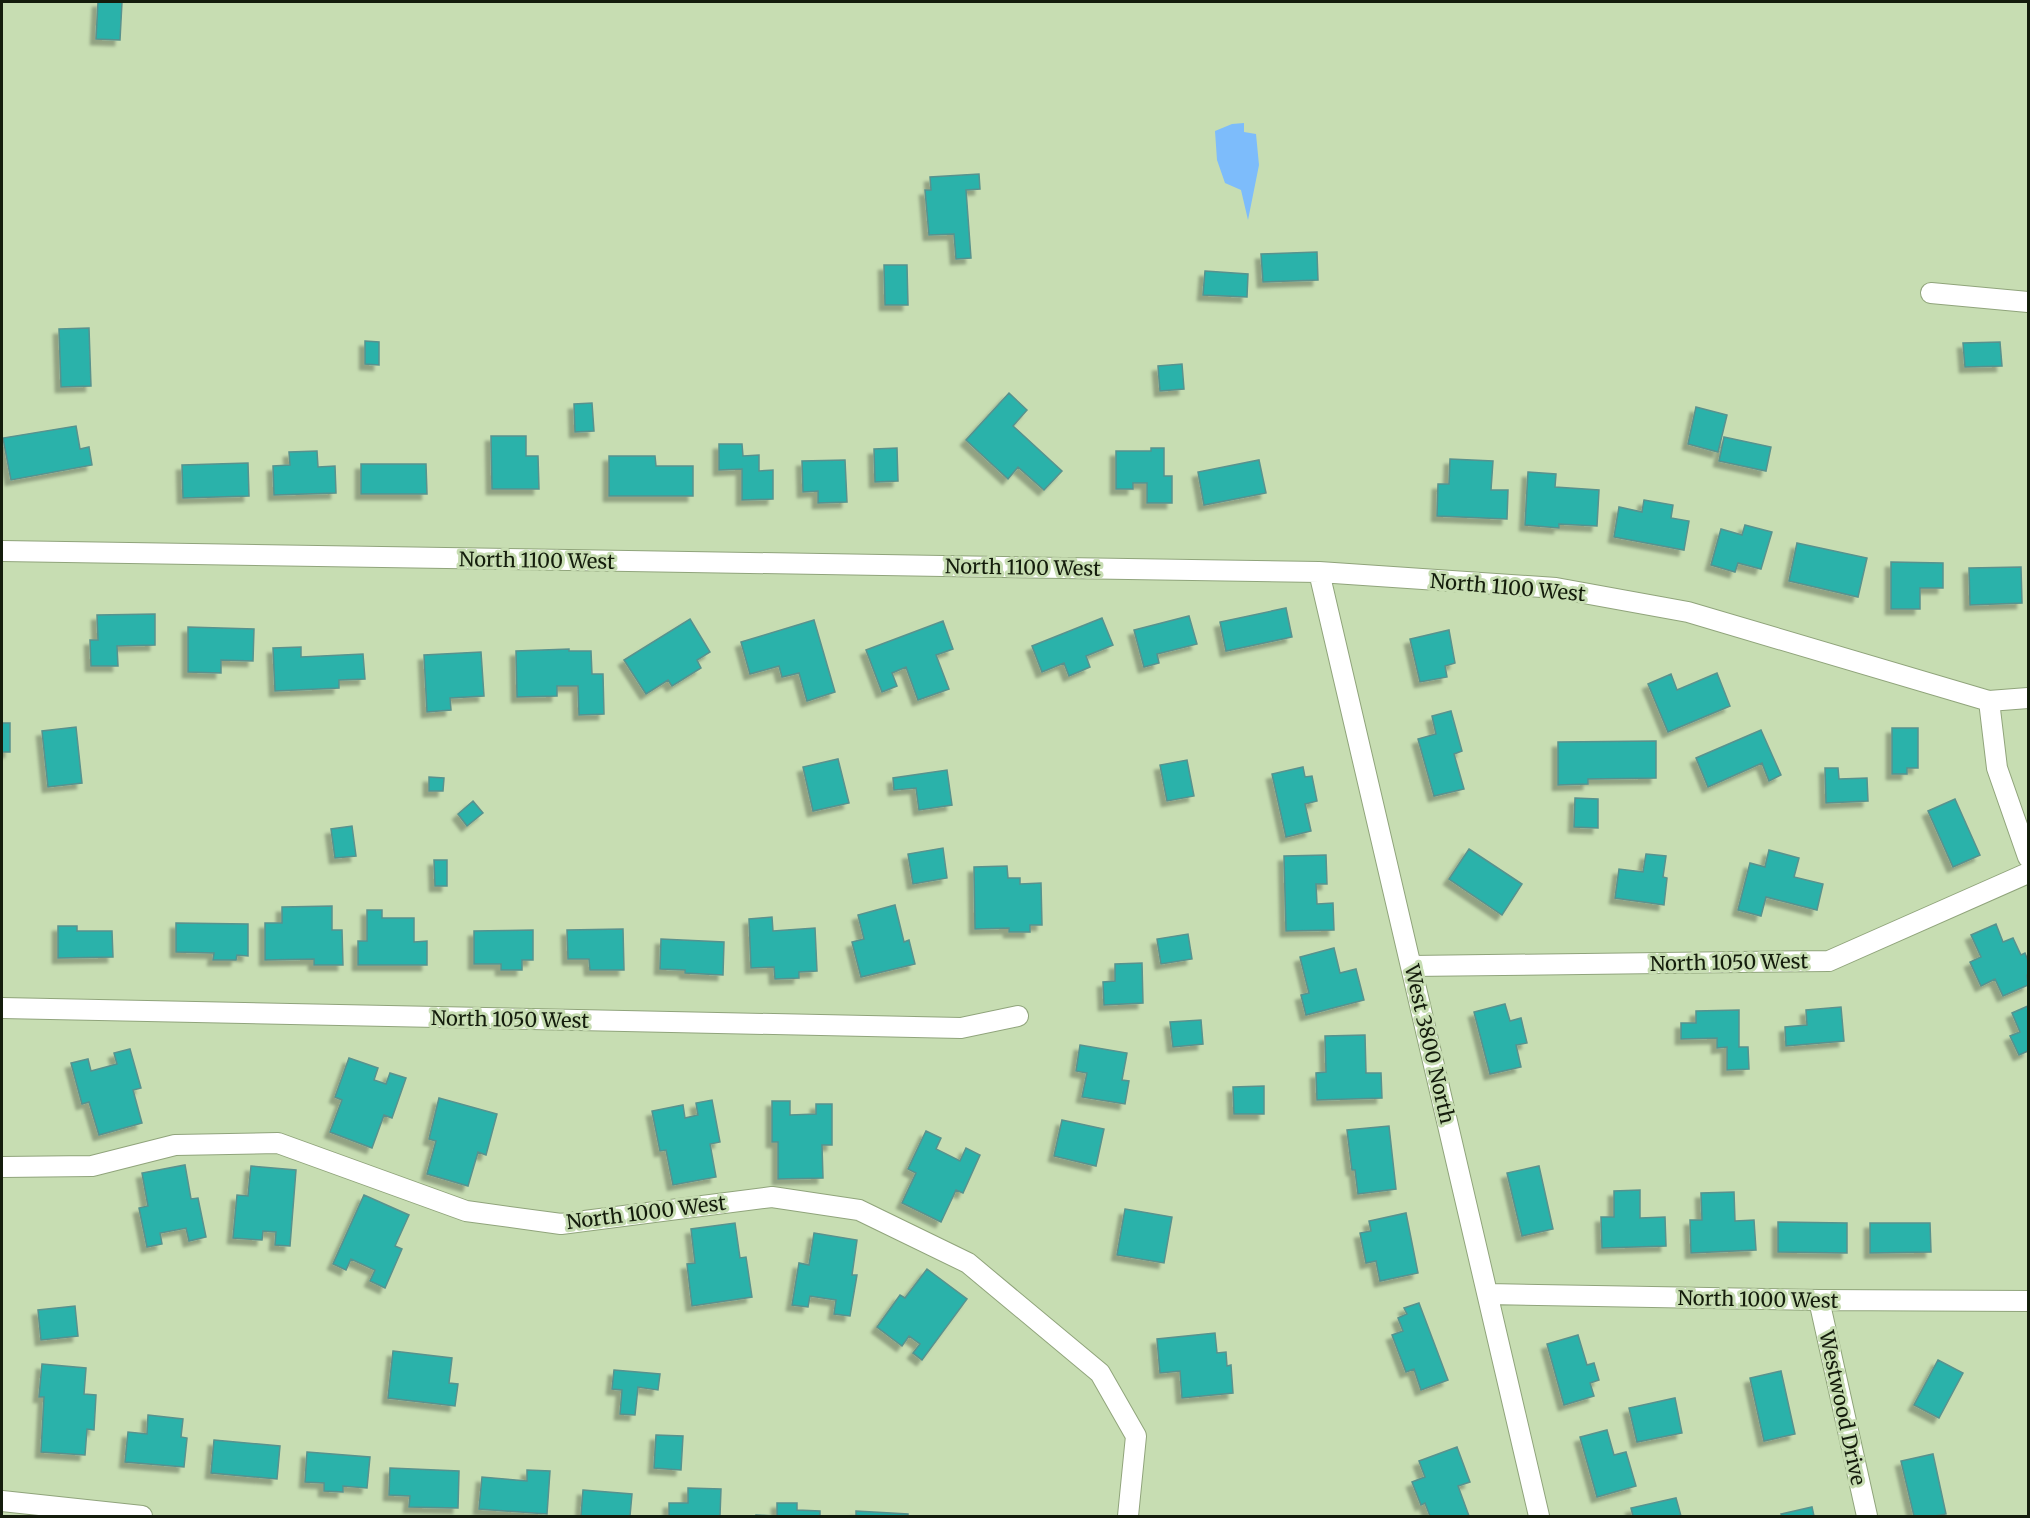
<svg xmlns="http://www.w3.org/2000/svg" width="2030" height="1518" viewBox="0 0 2030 1518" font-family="Merriweather,serif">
	<defs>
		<filter id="shadow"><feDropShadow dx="-5.5" dy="5.5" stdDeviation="1.5" flood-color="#0004"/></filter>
	</defs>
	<rect width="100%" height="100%" fill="#c7ddb2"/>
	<path fill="#7dbcfb" d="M1244,123V132L1256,134L1259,165L1248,220L1241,190L1225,183L1217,160L1215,131L1232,124Z"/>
	<path fill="#29b2aa" stroke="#58928e" stroke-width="1.5" filter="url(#shadow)" d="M98,2H122L120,40L96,39Z
		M979,174L980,189L966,190L971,258L956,259L954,234L929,235L925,190H931L930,177Z
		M1317,252L1318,280L1263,282L1261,254Z
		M884,265H907L908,305H885Z
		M1205,271L1248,274L1247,297L1203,295Z
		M89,328L91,386L61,387L59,329Z
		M365,341L379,342V365L365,364Z
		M2000,342L2002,366L1965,367L1963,343Z
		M1182,364L1184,389L1160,391L1158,366Z
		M1009,393L1027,410L1013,426L1062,471L1044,490L1018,467L1008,479L966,440Z
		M592,403L594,431L575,432L574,404Z
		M1696,407L1727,415L1718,452L1688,444Z
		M76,426L80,449L89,447L92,465L11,480L3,438Z
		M491,436H526V456H538L539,489H492Z
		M1724,437L1771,447L1766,471L1719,461Z
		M719,444H742L743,456L759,455V471L773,470V499L742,500V469L719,470Z
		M897,448L898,481L875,482L874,449Z
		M1151,448H1164V476H1172V503H1147V483H1133V489H1116V451H1151Z
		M317,451L318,467L335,466L336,493L274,495L273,466L290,465L289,452Z
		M609,456H655L656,466H693V496H609Z
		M1450,459L1493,461L1491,490H1508L1507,519L1437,516L1438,484H1449Z
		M845,460L847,502L818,503V491L803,492L802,461Z
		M1259,460L1266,493L1204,505L1198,472Z
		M248,463L249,496L183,498L182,465Z
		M361,464H426L427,494H361Z
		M1528,472L1556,474L1555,487L1599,490L1597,526L1559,524V528L1525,525Z
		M1644,500L1673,505L1671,518L1689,521L1684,550L1614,537L1619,507L1642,512Z
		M1745,525L1772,532L1761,569L1738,563L1735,572L1711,565L1721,529L1742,535Z
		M1797,543L1867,558L1858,597L1789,581Z
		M1891,562L1943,563V588H1920V609H1891Z
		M2021,567L2022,603L1970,605L1969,568Z
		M1286,608L1292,637L1226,651L1220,622Z
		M155,614V645L117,646L118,666H91L90,640H98L97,615Z
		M1189,616L1197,644L1157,654L1159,663L1144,667L1134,630Z
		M1102,618L1113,645L1086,656L1090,667L1069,676L1064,663L1042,672L1032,646Z
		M690,619L710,652L697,660L701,668L672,686L668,680L646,694L624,660Z
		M814,620L835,692L807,701L799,673L782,677L779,666L750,674L741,642Z
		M943,621L953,649L936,655L949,689L918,700L906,667L892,673L897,686L882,692L866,650Z
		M188,627L254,629L253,661L221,660V673L188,672Z
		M1449,630L1455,663L1445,666L1447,677L1420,682L1410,639Z
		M301,647V657L363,654L365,679L339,680V688L275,691L273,648Z
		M569,649V651H591L592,674H603L604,714L579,715L578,686H557V696L517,697L516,651Z
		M481,652L484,696L450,698L451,710L427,712L424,655Z
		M1717,673L1730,706L1668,732L1648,684L1671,674L1677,690Z
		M1451,711L1462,751L1454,754L1464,789L1434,796L1418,739L1436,734L1432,716Z
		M2,723H10V752H2Z
		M76,727L82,783L48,787L42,731Z
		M1892,728H1918V768H1907V774H1892Z
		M1761,730L1781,775L1769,781L1762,763L1708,787L1696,758Z
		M1656,741V778L1588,779V784L1558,785V742Z
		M838,759L849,803L813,811L803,767Z
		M1187,760L1194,796L1167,801L1160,765Z
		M1303,767L1305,777L1312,776L1317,801L1305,804L1311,831L1286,837L1272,774Z
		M1825,768H1838L1839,779L1867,778L1868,801L1826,803Z
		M947,770L952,805L919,810L916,788L894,790L893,778Z
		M429,777L444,778L443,791H429Z
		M1575,798L1598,799V828L1574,827Z
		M1955,799L1980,855L1953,867L1928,811Z
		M473,801L483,813L467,826L458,814Z
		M352,826L356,856L335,858L331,829Z
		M943,848L947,878L913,884L908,854Z
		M1469,849L1522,884L1502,915L1449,879Z
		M1769,850L1799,858L1794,877L1823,884L1817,910L1766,897L1761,916L1738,910L1750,863L1765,867Z
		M1646,854L1666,856L1663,877L1667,878L1664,905L1615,898L1619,869L1643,872Z
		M1326,855L1327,884H1316L1317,904L1333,903L1334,930L1286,931L1284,856Z
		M434,860H447V886H435Z
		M1007,866L1008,878H1020V884L1041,883L1042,925H1030V932H1009V928L975,929L974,867Z
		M895,905L904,942L909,940L915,964L861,977L852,942L864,939L858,915Z
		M332,906V930H342L343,965H314V959L265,960V923H282V907Z
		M367,910H382V918H414V942L427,941V965H358V941H367Z
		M772,917L773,931L815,928L817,971L799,972V978L775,979L774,967L751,968L749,919Z
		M176,923L248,924V956L237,955L236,960H213L214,953L176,952Z
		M1996,924L2003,942L2013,938L2021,955L2025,953L2028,961V974L2027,975L2028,985L2003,996L1995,979L1981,986L1970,962L1981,957L1971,935Z
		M58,926H77V931H112L113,957L58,958Z
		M623,929L624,970H590L589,959H568L567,930Z
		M533,930V960H522V970H501V964H474V931Z
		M1188,934L1192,959L1161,964L1157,939Z
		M661,939L724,942L723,975L685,973V970L660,969Z
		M1334,948L1340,973L1356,969L1364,1000L1306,1015L1301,995L1309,993L1300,957Z
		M1142,963L1143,1003L1104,1005L1103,982L1115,981V964Z
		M1505,1004L1510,1021L1521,1018L1527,1043L1516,1045L1521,1067L1490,1074L1474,1012Z
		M2028,1006V1051L2019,1055L2010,1036L2020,1032L2012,1013Z
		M1841,1007L1844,1041L1786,1046L1785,1027L1807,1025L1806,1010Z
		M1739,1010V1047H1748L1749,1069L1727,1070V1047L1717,1048V1038L1681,1039V1023H1696V1011Z
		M1201,1020L1203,1044L1173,1047L1170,1022Z
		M1365,1035L1366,1073H1381L1382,1098L1317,1100L1316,1073L1326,1072L1325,1036Z
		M1080,1045L1127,1053L1122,1080L1129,1081L1125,1104L1082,1097L1087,1073L1076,1071Z
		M130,1049L141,1088L133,1090L142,1123L99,1135L89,1102L82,1104L71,1063L88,1059L91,1071L117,1064L114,1053Z
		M349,1058L378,1068L374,1080L386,1084L390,1073L406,1078L392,1118L384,1115L372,1148L330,1132L342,1100L335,1097Z
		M1264,1086V1114H1234L1233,1087Z
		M439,1098L497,1114L486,1155L478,1152L468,1186L427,1174L436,1141L429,1139Z
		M712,1100L720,1142L710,1144L716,1177L673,1185L666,1150L660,1151L652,1111L683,1105L685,1118L698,1115L696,1103Z
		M772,1101H790V1115L816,1114V1104H832V1145H822L823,1178L778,1179V1142H772Z
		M1062,1120L1104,1129L1096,1166L1054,1156Z
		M1389,1126L1396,1189L1358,1194L1355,1170H1352L1347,1130Z
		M926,1131L941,1138L936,1149L960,1161L966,1148L980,1155L963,1193L956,1190L941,1222L902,1203L916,1173L908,1169Z
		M185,1165L191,1199L198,1198L206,1237L189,1241L186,1228L160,1233L162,1244L147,1247L139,1208L148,1206L142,1173Z
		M251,1166L296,1170L290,1246L275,1245L276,1232L263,1231L262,1240L233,1238L237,1195L248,1196Z
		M1539,1166L1553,1229L1522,1236L1507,1173Z
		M1640,1190V1218L1665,1217L1666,1246L1602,1248L1601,1217H1614V1191Z
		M1734,1192L1735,1221L1754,1220L1756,1250L1691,1253L1690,1220H1702L1701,1193Z
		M364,1195L409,1215L395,1246L402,1249L385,1288L370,1281L375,1270L351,1259L346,1270L333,1264Z
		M1125,1209L1172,1217L1164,1263L1117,1255Z
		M1406,1213L1418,1273L1380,1281L1376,1261L1366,1263L1360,1233L1371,1231L1369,1221Z
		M1778,1222L1847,1223V1253L1778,1252Z
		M735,1223L740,1258L746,1257L752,1297L692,1306L687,1264L695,1263L691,1229Z
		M1870,1223H1930L1931,1252L1870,1253Z
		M814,1233L857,1240L852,1275H857L850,1316L834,1314L836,1300L810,1296L808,1307L792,1305L799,1263L809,1265Z
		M927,1269L967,1299L922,1360L913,1353L920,1344L909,1336L902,1346L877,1327L900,1295L905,1298Z
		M1419,1303L1448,1380L1421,1390L1414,1369L1406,1372L1392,1335L1403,1331L1398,1318L1407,1314L1404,1308Z
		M75,1306L78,1336L41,1340L38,1310Z
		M1215,1333L1217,1353L1226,1352L1227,1366L1231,1365L1233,1393L1182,1398L1180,1371L1160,1373L1157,1339Z
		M1578,1335L1587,1365L1594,1363L1599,1380L1590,1383L1594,1396L1564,1405L1547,1344Z
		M393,1351L452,1358L449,1383L458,1384L455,1406L388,1398Z
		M1938,1360L1963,1373L1939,1418L1914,1405Z
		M42,1364L86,1368L84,1394L96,1395L94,1430L87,1429L85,1455L41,1452L44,1397H39Z
		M614,1370L660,1374L658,1390L638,1387L635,1415L620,1414L622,1390L612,1389Z
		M1781,1371L1795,1434L1764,1441L1750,1378Z
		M1675,1398L1682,1433L1637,1442L1629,1408Z
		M148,1415L183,1419L181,1437L187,1438L184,1467L125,1462L128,1432L147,1434Z
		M1607,1430L1614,1455L1626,1452L1636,1486L1597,1497L1580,1437Z
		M656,1435L683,1436L681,1470L654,1468Z
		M214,1440L280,1446L277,1479L211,1473Z
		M1457,1447L1470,1482L1458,1486L1469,1516H1430L1425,1503L1421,1505L1412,1482L1425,1477L1419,1461Z
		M307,1452L370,1457L367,1488L343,1486V1492L324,1491V1483L305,1482Z
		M1933,1454L1946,1514L1935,1516H1914L1901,1461Z
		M390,1468L459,1471L458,1508L409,1507L410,1496L389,1495Z
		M527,1470L550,1471L547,1514L479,1509L482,1477L527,1481Z
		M688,1488L721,1489L720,1516H669V1503H688Z
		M583,1490L632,1494L630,1516H581Z
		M1676,1498L1681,1516H1633L1631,1508Z
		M777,1503H797V1510L820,1511V1516H756V1515L777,1516Z
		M1812,1507L1814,1516H1782L1781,1514Z
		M856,1511L908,1514V1516H856Z"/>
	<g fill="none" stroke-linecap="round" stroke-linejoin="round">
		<g stroke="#90a47b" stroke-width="22">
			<path id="street" d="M1931,293L2028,302
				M2,551L1319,572L1556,588L1688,612L1989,701L2028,698
				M1319,572L1539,1516
				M1989,701L1997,768L2028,857
				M1411,966L1829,961L2028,873
				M2,1008L961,1028L1018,1016
				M2,1167L92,1166L175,1145L278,1143L466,1211L561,1224L772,1197L859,1210L968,1263L1100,1373L1136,1436L1128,1516
				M1488,1294L1819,1300L2028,1301
				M1819,1300L1867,1516
				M2,1501L142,1516"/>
		</g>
		<use href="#street" stroke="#fff" stroke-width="20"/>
	</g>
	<g text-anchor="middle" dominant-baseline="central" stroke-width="6" stroke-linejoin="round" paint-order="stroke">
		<g font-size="20" fill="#141c0c" stroke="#c7ddb2">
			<text transform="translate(537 560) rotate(1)">North 1100 West</text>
			<text transform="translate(1023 567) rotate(1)">North 1100 West</text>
			<text transform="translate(1508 587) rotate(5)">North 1100 West</text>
			<text transform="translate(1729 962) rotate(-1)">North 1050 West</text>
			<text transform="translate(510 1019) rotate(1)">North 1050 West</text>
			<text transform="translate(1430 1044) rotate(77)">West 3800 North</text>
			<text transform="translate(646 1212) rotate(-7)">North 1000 West</text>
			<text transform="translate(1758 1299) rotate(1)">North 1000 West</text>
			<text transform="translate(1843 1408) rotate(78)">Westwood Drive</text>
		</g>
	</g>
	<rect width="2030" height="1518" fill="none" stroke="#141c0c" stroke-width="6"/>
</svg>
